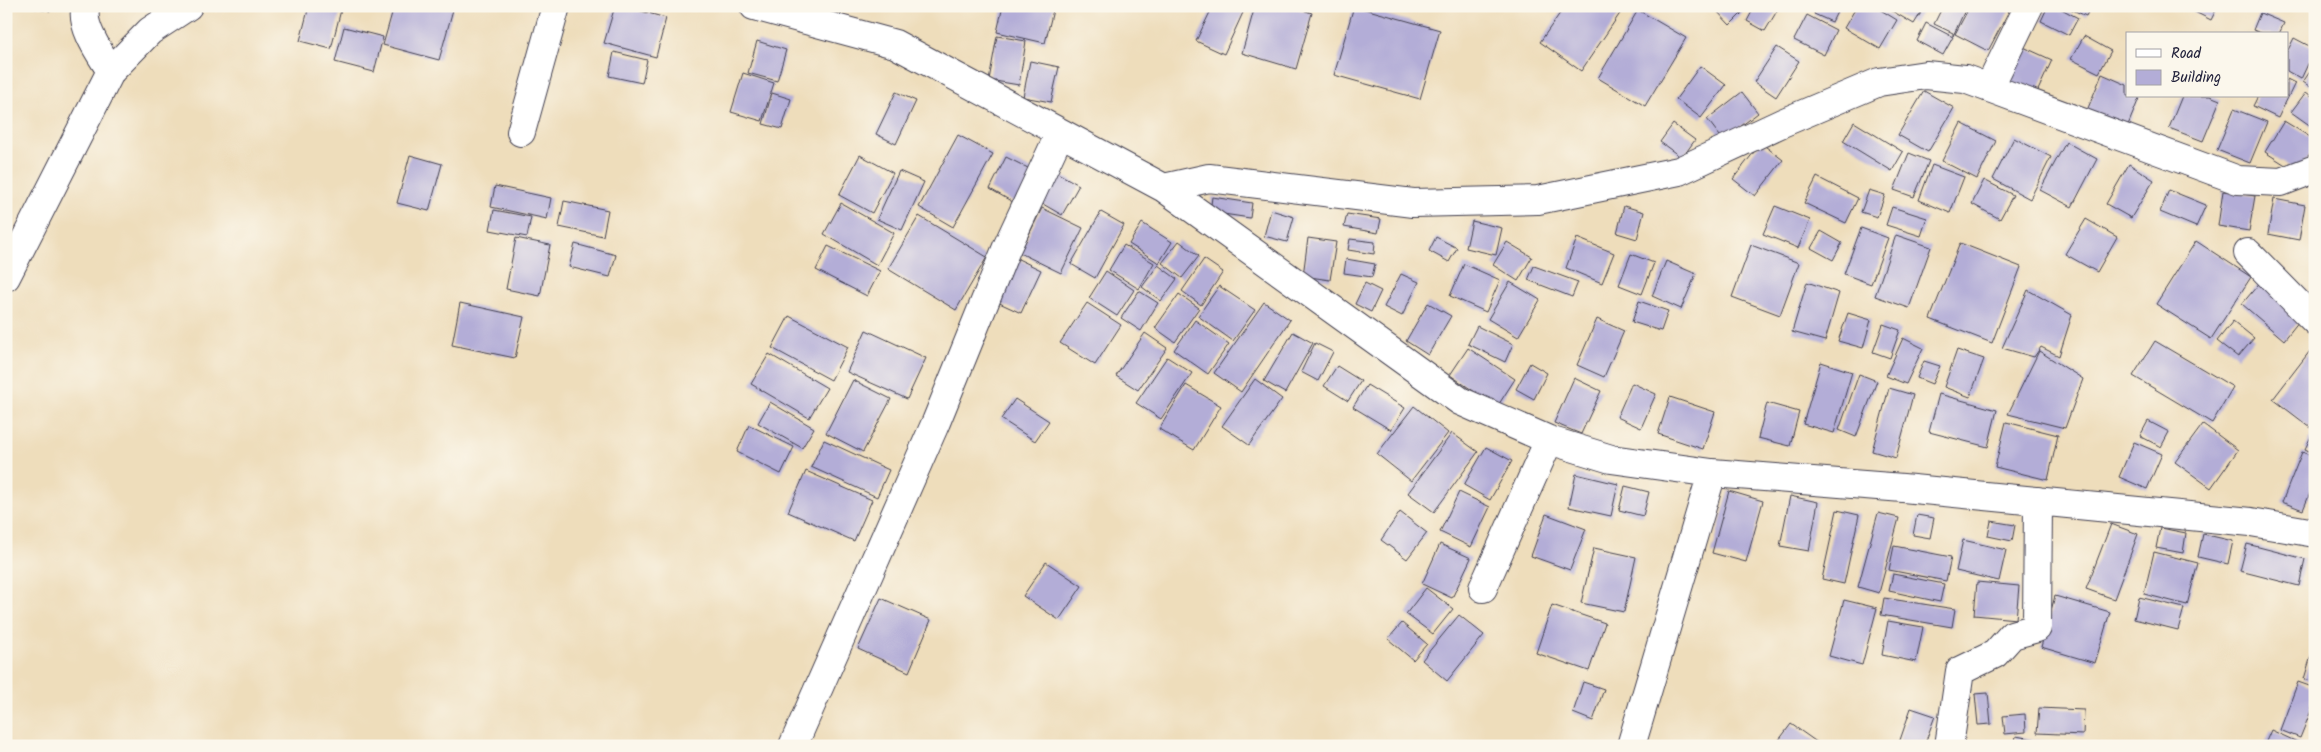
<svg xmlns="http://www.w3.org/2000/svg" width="2321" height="752" viewBox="0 0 2321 752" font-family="Kalam,sans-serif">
	<rect width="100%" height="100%" fill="#fbf7ec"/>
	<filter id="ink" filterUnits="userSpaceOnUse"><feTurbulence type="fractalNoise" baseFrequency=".02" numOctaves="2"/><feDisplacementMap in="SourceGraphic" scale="10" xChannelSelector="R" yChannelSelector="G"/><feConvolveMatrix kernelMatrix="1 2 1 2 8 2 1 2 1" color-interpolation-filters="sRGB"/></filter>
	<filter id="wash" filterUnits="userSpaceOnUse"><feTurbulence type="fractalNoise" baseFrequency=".0096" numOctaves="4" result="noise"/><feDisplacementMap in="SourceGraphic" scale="20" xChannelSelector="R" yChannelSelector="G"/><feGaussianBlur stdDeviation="1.12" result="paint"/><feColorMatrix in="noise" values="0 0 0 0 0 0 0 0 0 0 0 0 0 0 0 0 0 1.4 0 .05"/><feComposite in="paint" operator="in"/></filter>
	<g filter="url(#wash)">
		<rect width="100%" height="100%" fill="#edb"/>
		<g id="blocks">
			<path fill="#b3add7" d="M309,6H342L331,49L300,41Z
				M394,6H454L439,60L383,45Z
				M615,6H623L666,18L656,57L604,43Z
				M1003,6H1054L1045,43L997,32Z
				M1213,6H1246L1224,54L1196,41Z
				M1255,6H1290L1312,13L1296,69L1242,53Z
				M1354,6L1440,30L1420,99L1334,75Z
				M1565,6H1619L1623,9L1581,71L1540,42Z
				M1718,6H1743L1746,9L1730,25L1715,9Z
				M1755,6H1780L1765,31L1747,21Z
				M1817,6H1840L1832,22L1814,14Z
				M1857,6H1874L1897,20L1880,49L1844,28Z
				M1894,6H1925L1914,24L1892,11Z
				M1943,6H1967L1953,36V33L1934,24Z
				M1970,6H2001L2009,11L1988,51L1955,34Z
				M2048,6H2056L2078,18L2069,35L2041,21Z
				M2064,6H2091L2086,16Z
				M2183,6H2218L2211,20Z
				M1638,10L1686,38L1645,106L1598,78Z
				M2260,13L2284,23L2279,34H2263L2253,30Z
				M1807,15L1836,30L1824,55L1794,40Z
				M1926,23L1953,37L1943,55L1917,41Z
				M344,27L383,37L374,72L335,62Z
				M997,36L1026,41L1019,85L989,80Z
				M2084,36L2111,51L2099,73L2071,59Z
				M2294,38L2315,49L2301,79L2287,71V52Z
				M757,41L786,50L777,81L748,73Z
				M2019,45L2052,60L2034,99L2001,83Z
				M1777,47L1799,61L1776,97L1754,82Z
				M614,52L647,60L642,83L609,76Z
				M1030,61L1059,67L1051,102L1023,97Z
				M1700,66L1726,85L1701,118L1676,99Z
				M2313,67L2315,68V90L2303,82Z
				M743,73L774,83L762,121L731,112Z
				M2102,74L2127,85V96H2140L2126,130L2086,113Z
				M2287,79L2295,83L2278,118L2253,106L2258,96H2287Z
				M1924,91L1954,108L1928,152L1898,135Z
				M896,92L916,101L896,144L876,134Z
				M1742,92L1758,113L1723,140L1707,119Z
				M2306,92L2315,99V129L2291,112Z
				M772,93L791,99L782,129L763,124Z
				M2182,96H2210L2220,100L2203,141L2169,128Z
				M2234,109L2267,122L2250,163L2217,150Z
				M2284,121L2315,140V145L2298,173L2265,152Z
				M1854,122L1903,152L1892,171L1843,141Z
				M1961,123L1996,141L1977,179L1942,161Z
				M1673,124L1695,140L1682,158L1660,142Z
				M958,135L993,154L953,227L919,207Z
				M2014,138L2051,157L2030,199L1993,179Z
				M2066,142L2097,159L2072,207L2040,190Z
				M1761,143L1783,160L1755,196L1733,179Z
				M1909,153L1929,161L1914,197L1894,190Z
				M410,155L442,164L429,211L397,203Z
				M860,155L893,173L872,213L839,195Z
				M1006,157L1036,172L1018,205L990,189Z
				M2129,164L2154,180L2131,218L2106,204Z
				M1932,165L1964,177L1950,213L1919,200Z
				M899,171L924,182L902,230L877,219Z
				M1054,171L1079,185L1062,215L1036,200Z
				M1817,177L1858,198L1846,223L1804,203Z
				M1984,180L2013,195L2000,219L1972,204Z
				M495,186L551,198L547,219L491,207Z
				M1869,190L1885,195L1877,217L1861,212Z
				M2169,190L2206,205L2196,227L2160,212Z
				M2223,191L2255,196L2249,231L2218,226Z
				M1212,197L1252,203L1250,218L1210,212Z
				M2274,199L2305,205L2299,240L2268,234Z
				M564,201L608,210L603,236L559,227Z
				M841,203L894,233L877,265L824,234Z
				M1624,206L1644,212L1637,239L1617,233Z
				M1775,206L1810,220L1798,248L1763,234Z
				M1892,207L1927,218L1921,236L1886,225Z
				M1042,208L1083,228L1061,273L1020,253Z
				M494,210L531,217L527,237L490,230Z
				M1271,210L1294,217L1287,242L1264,236Z
				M1101,212L1124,225L1095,278L1071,264Z
				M1347,214L1381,219L1378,233L1344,227Z
				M919,216L987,257L956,310L888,269Z
				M2086,219L2117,237L2097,272L2065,254Z
				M1472,221L1502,228L1496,255L1466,248Z
				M1142,223L1172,242L1159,263L1129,244Z
				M1861,228L1888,238L1871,284L1844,274Z
				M1821,231L1842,243L1833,260L1811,248Z
				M1896,235L1931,247L1909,308L1875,296Z
				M1436,237L1457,248L1449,262L1429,251Z
				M516,238L550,245L540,296L506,289Z
				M1308,238L1336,242L1330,280L1303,276Z
				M1577,238L1614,253L1602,283L1566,268Z
				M1350,239L1375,242L1374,254L1348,250Z
				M1179,241L1199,256L1182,278L1162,263Z
				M2196,241L2251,277L2211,339L2156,304Z
				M1507,242L1532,257L1518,281L1493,265Z
				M1960,243L2021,267L1992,343L1930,319Z
				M575,244L616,255L610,277L569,267Z
				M1124,245L1154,263L1139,289L1109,270Z
				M1751,245L1799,263L1780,315L1732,297Z
				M828,246L880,271L867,296L816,270Z
				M1631,254L1654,263L1642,294L1619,285Z
				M1014,257L1041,270L1021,313L993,300Z
				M1204,259L1223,272L1201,305L1182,291Z
				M1346,259L1375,264L1372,277L1344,273Z
				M1666,261L1696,274L1681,309L1652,296Z
				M1464,264L1500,280L1486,312L1450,296Z
				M1158,265L1177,279L1161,301L1142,287Z
				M1534,266L1578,282L1572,297L1528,280Z
				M1106,271L1134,290L1117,316L1089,298Z
				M1401,274L1419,282L1402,316L1384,307Z
				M2262,280L2303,316L2284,340L2242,304Z
				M1510,282L1540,300L1518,337L1488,319Z
				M1807,282L1839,293L1825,341L1792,332Z
				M1365,283L1381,291L1371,312L1355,304Z
				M1219,286L1255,310L1233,341L1198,316Z
				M2028,290L2072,315L2059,356L2041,347L2034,357L2002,348Z
				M1139,291L1158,303L1141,331L1121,318Z
				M1179,294L1199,308L1175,342L1155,328Z
				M1639,301L1668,311L1661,331L1632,322Z
				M1264,302L1290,320L1241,392L1214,373Z
				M460,303L524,317L515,358L452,345Z
				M1087,303L1121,325L1095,365L1060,343Z
				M1428,303L1451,316L1428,355L1406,341Z
				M1848,313L1871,320L1863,348L1838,341Z
				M789,316L848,347L831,380L772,348Z
				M1597,319L1624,331L1604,377L1577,365Z
				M1195,320L1229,344L1208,374L1174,350Z
				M2233,321L2254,338L2238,357L2217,341Z
				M1883,324L1900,330L1890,358L1873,352Z
				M1477,326L1513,344L1505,362L1468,344Z
				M866,330L926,358L907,399L847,372Z
				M1293,332L1313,343L1285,393L1264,381Z
				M1145,333L1167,348L1138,390L1116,376Z
				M1903,338L1923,348L1906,384L1886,376Z
				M2155,341L2233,387L2212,423L2133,376Z
				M1315,343L1333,352L1318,381L1301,372Z
				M2313,347L2315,349V423L2311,428L2273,399Z
				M1468,348L1515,379L1497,407L1450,375Z
				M1957,350L1984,359L1970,397L1944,387Z
				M2039,351L2083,379L2065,428L2008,414Z
				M769,354L827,388L809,418L751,384Z
				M1167,357L1192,373L1161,419L1136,403Z
				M1924,361L1940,366L1932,384L1917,378Z
				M1821,362L1852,372L1834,433L1803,424Z
				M1530,363L1547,373L1534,399L1516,389Z
				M1337,366L1361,381L1348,401L1324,386Z
				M1859,374L1877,381L1856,437L1839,430Z
				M1574,378L1601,391L1581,434L1554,423Z
				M1255,379L1282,399L1249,445L1222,426Z
				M853,380L891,399L863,452L826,433Z
				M1632,383L1656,394L1641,428L1617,417Z
				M1186,385L1221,406L1194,450L1159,429Z
				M1367,385L1405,408L1391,430L1353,407Z
				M1889,388L1913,395L1896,458L1872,451Z
				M1939,394L1997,410L1988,447L1929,432Z
				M1670,397L1715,412L1703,449L1658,434Z
				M1015,399L1049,421L1035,441L1001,419Z
				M770,402L814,428L802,448L758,423Z
				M1767,403L1799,412L1790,446L1758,438Z
				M1414,406L1448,433L1411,481L1377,454Z
				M2148,421L2169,432L2161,447L2140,436Z
				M2006,422L2058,435L2048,480L1995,467Z
				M2203,424L2238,450L2211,488L2175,462Z
				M749,425L794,447L781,474L737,452Z
				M2315,428V454L2305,449Z
				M1452,433L1478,452L1434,512L1408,493Z
				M824,440L889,470L877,497L811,467Z
				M2134,442L2162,454L2147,489L2119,477Z
				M1486,447L1512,461L1490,500L1464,485Z
				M2302,452L2315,457V481L2303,510L2282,502Z
				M806,471L872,500L854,541L788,512Z
				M1576,474L1618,484L1611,516L1569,507Z
				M1625,486L1649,492L1643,516L1619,510Z
				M1729,491L1763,501L1746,562L1712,553Z
				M1459,492L1490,507L1471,547L1440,532Z
				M1790,496L1818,502L1809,551L1780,546Z
				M1837,510L1859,515L1844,584L1822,579Z
				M1400,512L1427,533L1407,559L1381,540Z
				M1878,513L1899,518L1879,593L1858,587Z
				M1546,514L1586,529L1570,570L1531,556Z
				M1917,515L1934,518L1930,538L1913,535Z
				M1991,521L2015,525L2012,541L1988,536Z
				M2111,524L2138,534L2114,599L2086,589Z
				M2160,528L2186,533L2183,553L2156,548Z
				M2203,534L2233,541L2228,564L2198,557Z
				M1963,540L2006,550L1999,581L1956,571Z
				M1440,544L1471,558L1452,598L1422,584Z
				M2247,544L2305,559L2299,586L2240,571Z
				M1894,546L1951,557L1946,581L1889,570Z
				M1594,548L1636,557L1624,612L1581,603Z
				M2154,552L2198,563L2187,605L2144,594Z
				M1046,562L1082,586L1059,620L1023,596Z
				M1893,574L1944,584L1940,602L1889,591Z
				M1977,582L2019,586L2016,619L1974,615Z
				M1426,588L1453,609L1433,634L1406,614Z
				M2055,596L2110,612L2095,663L2041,647Z
				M2139,597L2184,608L2178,630L2134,619Z
				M881,598L931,620L909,672L858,649Z
				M1884,598L1955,609L1952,627L1881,615Z
				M1844,600L1877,608L1862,665L1829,656Z
				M1552,605L1605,623L1589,671L1536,653Z
				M1459,615L1484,635L1447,681L1422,660Z
				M1888,621L1923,627L1916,662L1882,655Z
				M1402,623L1427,644L1413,660L1388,639Z
				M2314,646H2315V682L2304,679Z
				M1583,682L1604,689L1593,721L1573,713Z
				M2298,682L2315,688V701L2300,738L2280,730Z
				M1988,693L1991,724L1978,725L1975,694Z
				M1911,708L1935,716L1924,746H1907L1899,743Z
				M2039,708L2084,710L2083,735L2037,733Z
				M2025,714L2026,732L2005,734L2003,716Z
				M1791,724L1818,743L1816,746H1779L1776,744Z
				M2271,730L2306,746H2264Z
				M2016,736L2066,745V746H2014Z"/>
		</g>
	</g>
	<g filter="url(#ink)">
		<use href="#blocks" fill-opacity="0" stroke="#413e4e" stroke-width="1"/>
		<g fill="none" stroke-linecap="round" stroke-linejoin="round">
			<g stroke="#413e4e" stroke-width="30">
				<path id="minor" d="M86,6C79,25 101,55 111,71
					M754,6L895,44L1164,188L1460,401L1549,440L1611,459L1712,473L1903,488L2251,522L2315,533
					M1989,88L2029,6
					M521,132L556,6
					M1164,188L1209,178L1413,203L1538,200L1679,171L1782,123L1879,82L1926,75L1965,79L2238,180L2281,182L2315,169
					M2248,253L2315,321
					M6,277L111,71L150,31L188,6
					M1483,588L1549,440
					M793,746L936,422L1007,247L1060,133
					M1631,746L1712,473
					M1949,746L1960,671L1995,654L2012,635L2037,628L2038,501"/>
			</g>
			<path stroke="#413e4e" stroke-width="3" stroke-dasharray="4 4" stroke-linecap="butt" d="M25,6L51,10"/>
			<use href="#minor" stroke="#fff" stroke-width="28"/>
		</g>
	</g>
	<rect width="2321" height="752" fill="none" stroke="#fbf7ec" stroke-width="25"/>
	<rect x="2126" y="32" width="162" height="65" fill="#fbf7ec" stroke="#a4a2a5"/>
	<rect x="2136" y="49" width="25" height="8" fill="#ffffff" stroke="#a4a2a5"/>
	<text x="2171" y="58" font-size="15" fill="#22223b">Road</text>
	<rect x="2136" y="70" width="25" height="15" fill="#b3add7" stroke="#a4a2a5"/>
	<text x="2171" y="82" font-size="15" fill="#22223b">Building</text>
</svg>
